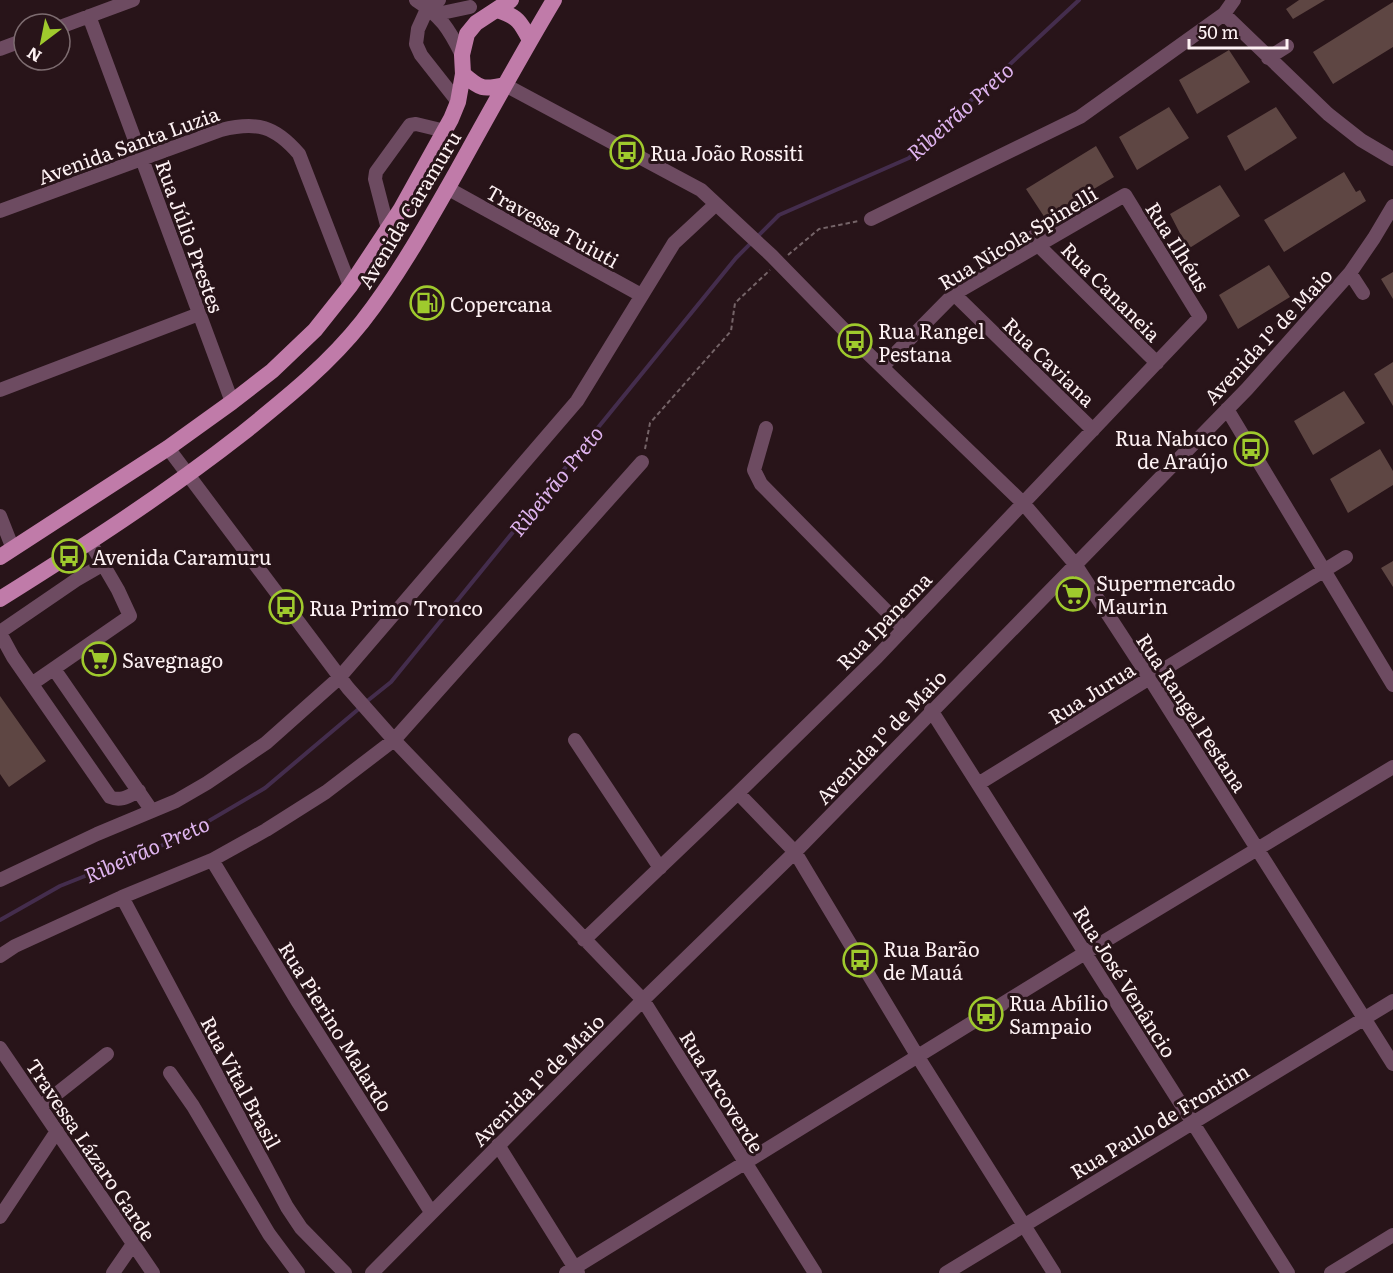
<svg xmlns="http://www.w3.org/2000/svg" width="1393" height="1273" viewBox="0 0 1393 1273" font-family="Literata,serif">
	<rect width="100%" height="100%" fill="#281419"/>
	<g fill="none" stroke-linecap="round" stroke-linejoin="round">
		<path stroke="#442d4d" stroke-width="4" d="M366,702L391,682L736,258L779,215L909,158L1079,0
			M0,920L60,886L178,839L265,788L361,707"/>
	</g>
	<path fill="#5e4643" d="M1299,0H1325L1293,19L1286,9Z
		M1393,2V47L1333,84L1313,52Z
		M1229,50L1250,82L1197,114L1179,80Z
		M1169,107L1189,138L1137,170L1119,137Z
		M1276,107L1297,138L1245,171L1227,136Z
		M1096,146L1114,177L1045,218L1026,189Z
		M1344,172L1356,192L1360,190L1366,201L1284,252L1264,220Z
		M1220,185L1240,216L1188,249L1170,214Z
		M1269,265L1290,297L1238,329L1219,295Z
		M1393,272V299L1381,279Z
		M1393,362V406L1374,374Z
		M1344,391L1365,423L1313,455L1294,421Z
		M1380,449L1393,471V485L1348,513L1330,479Z
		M1393,561V587L1381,568Z
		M0,696L46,761L9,787L0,774Z"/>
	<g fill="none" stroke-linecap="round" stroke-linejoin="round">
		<path stroke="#756468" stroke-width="2" stroke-dasharray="4.5 3" stroke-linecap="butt" d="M788,255L819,229L859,221
			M645,449L650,423L731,331L735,303L770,270"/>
		<path stroke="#6d4b61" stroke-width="14" d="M416,0C441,16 449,29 462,55
			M439,0L428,7L418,29L416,44L421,55L458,102
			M437,14L470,7
			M1224,14L1328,114L1361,140L1393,159
			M89,16L232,402
			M60,27L133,0
			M0,49L24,40
			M1268,58L1287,46
			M505,85L701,190L772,256L855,341L1023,503L1075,564L1150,679L1393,1064
			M447,188L641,295
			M0,211L221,130C257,121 275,126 299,154L350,286
			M871,219L1080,117L1224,14L1234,0
			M388,229L375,179L376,172L410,125L416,124L445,131
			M1033,237L1039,246L1157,363
			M1350,273L1363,293
			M954,294L1093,430
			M0,390L199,314
			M1227,409L1393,685
			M766,428L754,470L761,484L903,628
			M168,448L348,688L394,740L643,1000L815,1273
			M0,516L13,549
			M0,632L76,580L102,565
			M0,633L13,657L110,797C121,802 129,796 139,791
			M54,669L152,811
			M33,683L130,616L118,590L90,542
			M931,710L1288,1273
			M575,740L660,868
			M978,784L1346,557
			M738,793L795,852L918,1057L1054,1273
			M212,860L298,1002L431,1212
			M0,880L97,834L176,801L207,783L266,743L339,678L577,401L674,243L716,204
			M122,897L287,1207L301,1228L345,1273
			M584,940L738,793L877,657L1200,317L1125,195L954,294L882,367
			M0,956L15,946L122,897L212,860L266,830L326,792L394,740L642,462
			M0,1048L153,1273
			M170,1073L193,1106L269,1234L298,1273
			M40,1107L107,1054
			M498,1145L578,1273
			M0,1217L57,1131
			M113,1273L133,1244
			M372,1273L643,1000L795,852L1247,389L1350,273L1374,238L1393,206
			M566,1273L1085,953L1393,767
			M946,1273L1393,1001
			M1331,1273L1393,1235"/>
		<path stroke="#c07ba9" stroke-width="16" d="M497,10C518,17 520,21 530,40
			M463,74C480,89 483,90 505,85
			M0,557L168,448L232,402L272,371L315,330L350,286L401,209L451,119L458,102L463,74L462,55L467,34L476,23L511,0
			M0,599C83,547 165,494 243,433C285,399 328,365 362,322C398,276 427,224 456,173C488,115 520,57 554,0"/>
	</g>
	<defs>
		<g id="bus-ring" transform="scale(1.725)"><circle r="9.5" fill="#281419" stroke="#9fca2d" stroke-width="1.5"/><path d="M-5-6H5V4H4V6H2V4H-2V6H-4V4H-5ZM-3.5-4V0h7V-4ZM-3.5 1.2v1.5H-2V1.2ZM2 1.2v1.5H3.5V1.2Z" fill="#9fca2d"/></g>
		<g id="fuel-ring" transform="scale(1.725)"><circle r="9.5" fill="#281419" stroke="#9fca2d" stroke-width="1.5"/><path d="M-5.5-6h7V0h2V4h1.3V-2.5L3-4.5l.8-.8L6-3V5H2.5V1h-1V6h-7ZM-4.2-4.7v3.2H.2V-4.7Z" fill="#9fca2d"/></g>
		<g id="supermarket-ring" transform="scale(1.725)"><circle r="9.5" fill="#281419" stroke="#9fca2d" stroke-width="1.5"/><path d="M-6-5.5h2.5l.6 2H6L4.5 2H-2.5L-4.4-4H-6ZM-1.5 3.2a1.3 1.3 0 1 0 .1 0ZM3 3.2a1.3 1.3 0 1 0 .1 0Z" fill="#9fca2d"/></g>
	</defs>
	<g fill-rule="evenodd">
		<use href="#bus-ring" x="627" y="152"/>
		<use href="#fuel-ring" x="427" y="303"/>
		<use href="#bus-ring" x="855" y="341"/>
		<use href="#bus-ring" x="1251" y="449"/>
		<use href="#bus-ring" x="69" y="556"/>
		<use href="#supermarket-ring" x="1073" y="594"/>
		<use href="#bus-ring" x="286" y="607"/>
		<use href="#supermarket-ring" x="99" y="659"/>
		<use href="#bus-ring" x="860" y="960"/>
		<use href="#bus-ring" x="986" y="1014"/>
	</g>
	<g text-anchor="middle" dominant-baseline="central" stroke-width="6" stroke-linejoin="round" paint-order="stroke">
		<g font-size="20" fill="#fdf1f3" stroke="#281419">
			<text transform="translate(128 144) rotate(-20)">Avenida Santa Luzia</text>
			<text transform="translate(408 209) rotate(-59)">Avenida Caramuru</text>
			<text transform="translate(553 225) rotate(29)">Travessa Tuiuti</text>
			<text transform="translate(191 236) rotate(70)">Rua Júlio Prestes</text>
			<text transform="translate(1017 237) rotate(-31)">Rua Nicola Spinelli</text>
			<text transform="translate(1179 246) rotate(58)">Rua Ilhéus</text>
			<text transform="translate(1112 291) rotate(45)">Rua Cananeia</text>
			<text transform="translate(1267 335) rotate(-47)">Avenida 1º de Maio</text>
			<text transform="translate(1050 361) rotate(44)">Rua Caviana</text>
			<text transform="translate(883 620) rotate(-46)">Rua Ipanema</text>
			<text transform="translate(1091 692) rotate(-32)">Rua Jurua</text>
			<text transform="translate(1193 712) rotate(57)">Rua Rangel Pestana</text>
			<text transform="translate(880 736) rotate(-46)">Avenida 1º de Maio</text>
			<text transform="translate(1126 981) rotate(58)">Rua José Venâncio</text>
			<text transform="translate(337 1026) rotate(58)">Rua Pierino Malardo</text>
			<text transform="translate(537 1079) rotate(-45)">Avenida 1º de Maio</text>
			<text transform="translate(242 1082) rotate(62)">Rua Vital Brasil</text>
			<text transform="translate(723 1091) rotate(58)">Rua Arcoverde</text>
			<text transform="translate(1159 1120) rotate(-31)">Rua Paulo de Frontim</text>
			<text transform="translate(92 1149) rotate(56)">Travessa Lázaro Garde</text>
		</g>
		<g font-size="20" fill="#fdf1f3" stroke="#281419" text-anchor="start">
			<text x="650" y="152">Rua João Rossiti</text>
			<text x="450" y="303">Copercana</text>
			<text x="878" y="330">Rua Rangel<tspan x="878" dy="23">Pestana</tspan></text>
			<text x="1228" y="437" text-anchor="end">Rua Nabuco<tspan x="1228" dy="23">de Araújo</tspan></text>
			<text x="92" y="556">Avenida Caramuru</text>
			<text x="1096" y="582">Supermercado<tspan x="1096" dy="23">Maurin</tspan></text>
			<text x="309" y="607">Rua Primo Tronco</text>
			<text x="122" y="659">Savegnago</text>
			<text x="883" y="948">Rua Barão<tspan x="883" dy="23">de Mauá</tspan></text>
			<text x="1009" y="1002">Rua Abílio<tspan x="1009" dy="23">Sampaio</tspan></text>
		</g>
		<g font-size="21" font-style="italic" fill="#dfb4ef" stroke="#281419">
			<text transform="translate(959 110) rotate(-42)">Ribeirão Preto</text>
			<text transform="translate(555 480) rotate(-51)">Ribeirão Preto</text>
			<text transform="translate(146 848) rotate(-24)">Ribeirão Preto</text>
		</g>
	</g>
	<g transform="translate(42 42) rotate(212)"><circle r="28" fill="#281419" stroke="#7d6c70" stroke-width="1.5"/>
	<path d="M0-4.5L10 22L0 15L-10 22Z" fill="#9fca2d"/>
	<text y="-9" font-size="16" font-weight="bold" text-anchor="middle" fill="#fdf1f3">N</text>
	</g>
	<path d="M1189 39v9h98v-9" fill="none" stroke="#fdf1f3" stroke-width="3"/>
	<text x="1198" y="39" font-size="18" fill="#fdf1f3" stroke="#281419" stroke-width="4.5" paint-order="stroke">50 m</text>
</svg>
